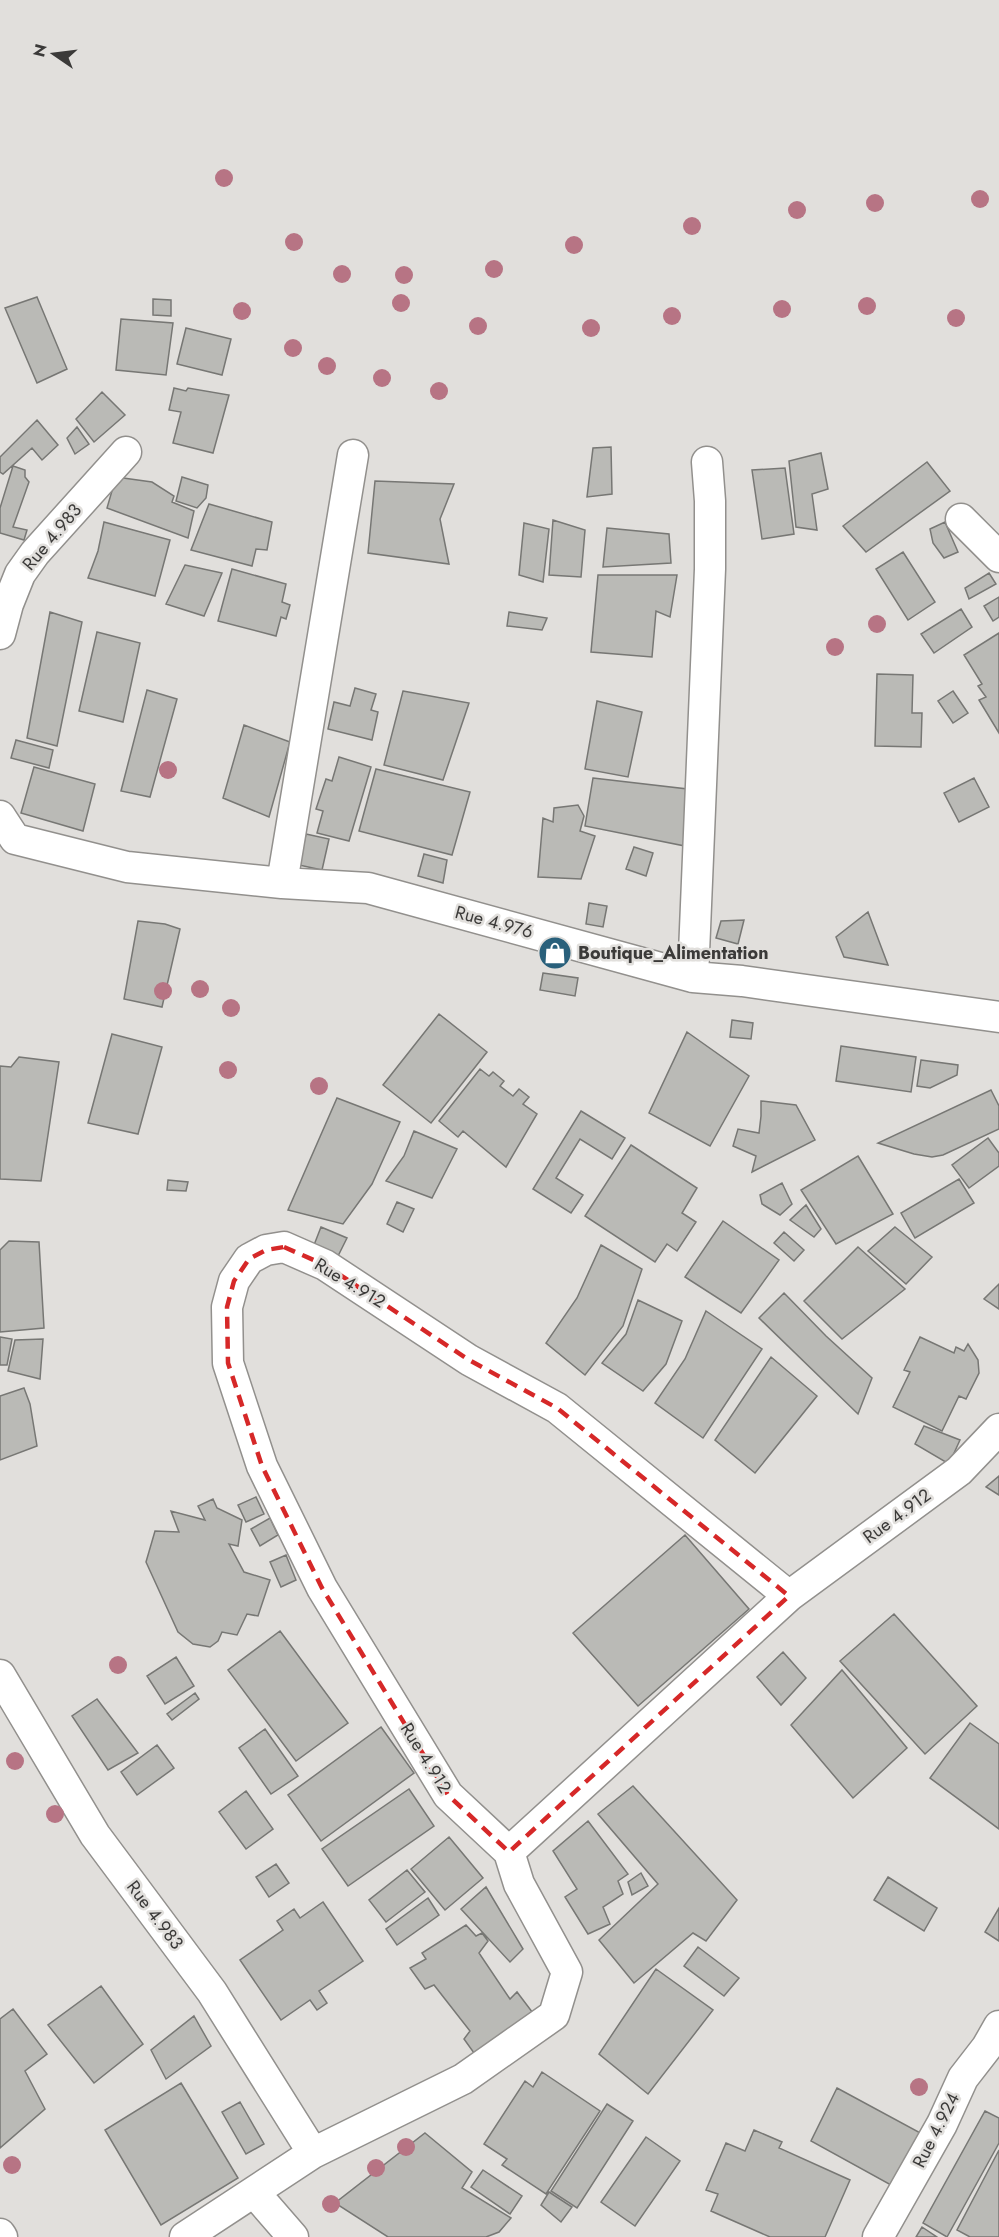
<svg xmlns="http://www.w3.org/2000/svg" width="999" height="2237" viewBox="0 0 999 2237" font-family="Jost,sans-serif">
	<rect width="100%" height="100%" fill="#e1dfdc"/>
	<path fill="#babab6" stroke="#777774" stroke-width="1.5" d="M37,297L67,369L37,383L5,308Z
		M153,299L171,300V316L153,315Z
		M121,319L173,323L166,375L116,370Z
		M186,328L231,339L222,375L177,364Z
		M174,388L186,391L188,388L229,395L213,453L173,443L181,412L169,410Z
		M102,392L125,415L94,442L76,419Z
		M37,420L58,445L42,460L32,448L3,474L0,472V457Z
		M77,427L89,444L75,454L67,438Z
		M611,447L612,494L587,497L593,448Z
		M821,453L828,489L812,494L817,530L796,527L789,461Z
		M927,462L950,491L866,552L843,526Z
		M13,466L25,470V477L29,482L13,527L27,530L24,540L0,533V508Z
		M785,468L794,534L762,539L752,470Z
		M116,477L152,482L174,496L172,502L194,511L188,538L107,508Z
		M182,477L208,485L206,498L197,508L176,501Z
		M375,481L454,484L440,519L449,564L368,553Z
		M209,504L272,522L267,550L256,549L252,566L191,550Z
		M553,520L585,530L581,577L549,575Z
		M104,522L170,540L155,596L88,578L98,551Z
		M945,522L958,552L944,558L933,543L930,529Z
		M524,523L549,529L543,582L519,575Z
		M607,528L669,534L671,563L603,567Z
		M903,552L935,602L908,620L876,569Z
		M185,565L222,573L204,616L166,604Z
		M232,569L286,584L282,602L290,605L286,619L281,617L276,636L218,621Z
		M989,573L996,584L969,599L965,588Z
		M598,575H677L670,617L656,611L652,657L591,652Z
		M999,597V617L993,621L984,606Z
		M961,609L972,627L934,653L921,634Z
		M50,612L82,622L57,746L27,738Z
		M509,612L547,618L542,630L507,626Z
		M97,632L140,643L123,722L79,711Z
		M999,633V733L979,700L986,697L978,686L982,684L964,655Z
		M877,674L913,675L912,713H922L921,747L875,746Z
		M355,688L376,694L371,710L378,712L372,740L328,729L334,702L350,706Z
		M147,690L177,699L150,797L121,791Z
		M403,691L469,703L443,780L384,765Z
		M953,691L968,713L953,723L938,701Z
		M597,701L642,712L628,777L585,769Z
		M244,725L290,742L269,817L223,798Z
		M16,740L53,750L49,768L11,758Z
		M339,757L371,767L349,841L317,833L323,811L316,809L326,779L332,781Z
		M34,767L95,784L83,831L21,813Z
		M376,769L470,792L452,855L359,831Z
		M593,778L696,790L685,846L585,826Z
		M974,778L989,807L959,822L944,793Z
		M578,805L584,816L580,831L595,836L581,879L538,877L543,818L553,822L554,808Z
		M306,834L329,839L322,870L299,865Z
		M634,847L653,853L646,876L626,869Z
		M424,854L447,860L443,883L418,876Z
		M589,903L607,906L603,927L586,924Z
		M868,912L888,965L844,957L836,937Z
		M744,920L738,944L716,938L721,921Z
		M138,921L165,924L180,929L162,1007L124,999Z
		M543,973L578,978L575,996L540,990Z
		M439,1014L487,1052L431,1123L383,1085Z
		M732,1020L753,1023L751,1039L730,1037Z
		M687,1032L749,1076L710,1146L649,1113Z
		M112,1034L162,1047L138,1134L88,1123Z
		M841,1046L916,1057L911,1092L836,1081Z
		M19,1057L59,1062L41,1181L0,1179V1066L11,1067Z
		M921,1060L958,1065L957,1075L930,1088L917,1086Z
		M480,1069L489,1076L493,1072L504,1081L500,1086L513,1096L519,1089L529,1097L523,1104L537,1114L506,1167L463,1131L458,1137L439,1121Z
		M991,1090L999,1106V1129L943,1155L932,1157L914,1154L878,1143Z
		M337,1098L400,1122L372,1184L343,1224L288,1210Z
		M761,1101L796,1105L815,1140L752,1172L756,1156L733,1146L738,1129L759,1133L761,1116Z
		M581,1111L625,1138L612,1159L580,1139L556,1178L583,1195L571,1213L533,1189Z
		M414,1131L457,1149L432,1198L386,1181L404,1156Z
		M988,1138L999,1153V1166L969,1188L952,1165Z
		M631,1145L697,1188L682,1213L696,1222L677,1251L667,1244L655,1262L585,1216Z
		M858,1156L893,1214L836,1244L801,1190Z
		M959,1179L974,1203L915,1238L901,1213Z
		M168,1180L188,1182L186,1191L167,1190Z
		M782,1183L792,1204L780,1215L762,1204L760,1195Z
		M397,1202L414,1209L403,1232L387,1224Z
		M806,1205L821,1229L814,1237L790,1220Z
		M723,1221L779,1260L741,1313L685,1277Z
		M321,1227L347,1238L338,1256L314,1245Z
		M895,1227L932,1257L906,1284L868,1251Z
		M784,1232L804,1250L794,1261L774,1243Z
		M9,1241L39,1242L44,1328L0,1332V1250Z
		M601,1245L642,1269L623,1326L585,1375L546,1343L577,1298Z
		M858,1247L905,1289L842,1339L804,1301Z
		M999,1284V1309L984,1299Z
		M784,1293L826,1336L872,1378L858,1414L759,1318Z
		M638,1300L682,1321L666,1364L643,1391L602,1363L626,1334Z
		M706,1311L762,1349L703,1438L655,1403L685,1359Z
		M0,1337L12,1339L7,1365H0Z
		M920,1337L954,1353L956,1347L964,1351L968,1344L978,1360L979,1373L966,1399L959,1396L942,1431L893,1407L910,1372L904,1370Z
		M43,1339L40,1379L8,1371L15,1340Z
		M771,1357L817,1396L755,1473L715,1440Z
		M24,1388L30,1404L37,1446L0,1460V1396Z
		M924,1426L960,1440L949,1464L915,1444Z
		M999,1476V1495L986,1487Z
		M256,1497L264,1514L246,1522L238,1505Z
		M213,1499L217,1508L242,1520L238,1546L229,1544L244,1572L270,1580L258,1616L247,1614L237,1635L222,1632L218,1641L210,1647L193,1644L178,1632L146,1562L155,1531L179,1532L171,1511L205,1520L198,1506Z
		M270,1518L278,1535L260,1546L251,1529Z
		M685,1535L749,1609L638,1706L573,1633Z
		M286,1555L296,1580L281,1587L270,1562Z
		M894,1614L977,1706L925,1754L840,1661Z
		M280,1631L348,1723L296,1761L228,1670Z
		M783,1652L806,1678L781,1705L757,1677Z
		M176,1657L194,1686L165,1704L147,1676Z
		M842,1670L907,1748L853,1798L791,1725Z
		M195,1693L199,1699L172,1720L167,1714Z
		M97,1699L138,1753L108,1770L72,1716Z
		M970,1723L999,1744V1829L930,1778Z
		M381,1727L414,1773L321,1841L288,1795Z
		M265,1729L298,1776L271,1794L239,1748Z
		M157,1745L174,1768L137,1795L121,1772Z
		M633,1786L737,1900L706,1941L693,1933L634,1983L599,1940L658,1884L598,1814Z
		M409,1789L434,1826L348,1886L322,1849Z
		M246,1791L273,1829L246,1849L219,1812Z
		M588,1821L628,1874L618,1881L623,1894L603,1907L610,1924L588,1934L565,1897L577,1889L553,1851Z
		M449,1837L483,1878L445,1910L411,1869Z
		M276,1864L289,1883L269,1897L256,1877Z
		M407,1870L425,1892L386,1922L369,1900Z
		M641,1873L648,1886L632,1895L628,1882Z
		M888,1877L937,1908L924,1931L874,1900Z
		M486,1887L523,1949L510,1962L461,1909Z
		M428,1898L439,1915L397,1945L386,1929Z
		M323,1902L363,1961L319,1991L327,2003L317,2010L310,2000L281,2020L240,1960L283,1930L277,1921L294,1909L300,1918Z
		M999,1908V1941L985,1932Z
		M466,1925L476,1936L482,1933L488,1941L479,1953L510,1999L517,1992L536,2017L479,2060L464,2039L470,2031L434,1985L425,1989L410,1968L426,1959L422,1953Z
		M698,1947L739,1978L724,1996L684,1966Z
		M656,1969L713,2010L648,2094L599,2054Z
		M101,1986L143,2044L94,2083L48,2025Z
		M13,2009L47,2054L25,2071L45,2109L0,2148V2019Z
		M194,2016L211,2046L166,2079L151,2050Z
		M542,2072L600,2111L546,2194L502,2165L507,2159L484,2144L525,2081L533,2087Z
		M181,2083L238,2178L161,2225L105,2130Z
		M837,2088L926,2136L900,2190L811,2141Z
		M240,2102L264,2144L246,2154L222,2112Z
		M607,2104L633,2121L577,2208L551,2191Z
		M985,2111L999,2118V2143L947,2237L923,2223Z
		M754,2130L782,2142L779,2148L850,2180L825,2237H770L711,2211L718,2194L706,2190L726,2143L745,2151Z
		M425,2133L472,2172L462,2188L511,2218L499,2232L486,2237H388L335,2203Z
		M646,2137L680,2161L635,2226L601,2202Z
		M999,2150V2237H970L957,2230Z
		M483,2170L522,2196L510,2214L471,2187Z
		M549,2192L572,2207L561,2222L541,2205Z
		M922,2227L937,2237H916Z"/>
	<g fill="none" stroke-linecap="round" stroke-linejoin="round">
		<g stroke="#92908d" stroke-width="33">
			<path id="street" d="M961,519L999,557
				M0,634L8,604L20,574L35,553L126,452
				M0,816L15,839L127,867L282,883L368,888L693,977L742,981L999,1017
				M282,883L353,455
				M693,977L710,569V501L707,462
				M0,1675L95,1835L212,1992L313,2153
				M509,1852L448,1795L322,1588L262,1466L228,1363L227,1307L234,1281L249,1259L266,1250L284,1247L325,1265L469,1360L557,1408L789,1596
				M254,2192L293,2237
				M0,2234L2,2237
				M185,2237L313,2153L463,2079L554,2015L567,1972L519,1884L509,1852L789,1596L959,1471L999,1429
				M878,2237L942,2124L963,2078L987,2047L999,2026"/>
		</g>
		<use href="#street" stroke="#fff" stroke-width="30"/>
	</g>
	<g fill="#b77484">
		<circle cx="224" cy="178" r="9"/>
		<circle cx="980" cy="199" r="9"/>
		<circle cx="875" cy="203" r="9"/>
		<circle cx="797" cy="210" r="9"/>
		<circle cx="692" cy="226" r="9"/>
		<circle cx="294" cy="242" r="9"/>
		<circle cx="574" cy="245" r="9"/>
		<circle cx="494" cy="269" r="9"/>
		<circle cx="342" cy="274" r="9"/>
		<circle cx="404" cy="275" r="9"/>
		<circle cx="401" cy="303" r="9"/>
		<circle cx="867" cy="306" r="9"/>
		<circle cx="782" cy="309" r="9"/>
		<circle cx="242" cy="311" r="9"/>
		<circle cx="672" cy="316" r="9"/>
		<circle cx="956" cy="318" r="9"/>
		<circle cx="478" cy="326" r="9"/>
		<circle cx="591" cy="328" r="9"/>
		<circle cx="293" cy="348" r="9"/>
		<circle cx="327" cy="366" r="9"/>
		<circle cx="382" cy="378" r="9"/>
		<circle cx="439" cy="391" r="9"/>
		<circle cx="877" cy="624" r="9"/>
		<circle cx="835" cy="647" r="9"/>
		<circle cx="168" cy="770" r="9"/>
		<circle cx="200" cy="989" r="9"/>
		<circle cx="163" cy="991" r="9"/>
		<circle cx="231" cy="1008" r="9"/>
		<circle cx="228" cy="1070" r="9"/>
		<circle cx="319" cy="1086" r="9"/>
		<circle cx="118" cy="1665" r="9"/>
		<circle cx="15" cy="1761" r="9"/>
		<circle cx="55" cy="1814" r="9"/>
		<circle cx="919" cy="2087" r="9"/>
		<circle cx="406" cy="2147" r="9"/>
		<circle cx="12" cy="2165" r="9"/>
		<circle cx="376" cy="2168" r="9"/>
		<circle cx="331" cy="2204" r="9"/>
	</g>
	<path fill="none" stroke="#d62828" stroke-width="4.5" stroke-dasharray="12 8" stroke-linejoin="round" d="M284,1247L325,1265L469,1360L557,1408L789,1596L509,1852L448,1795L322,1588L262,1466L228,1363L227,1307L234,1281L249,1259L266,1250Z"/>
	<defs>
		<g id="shop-disc" transform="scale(1.725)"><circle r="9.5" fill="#29607b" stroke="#e1dfdc"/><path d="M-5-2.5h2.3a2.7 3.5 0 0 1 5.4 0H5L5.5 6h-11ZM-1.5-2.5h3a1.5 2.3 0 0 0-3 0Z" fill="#fff"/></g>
	</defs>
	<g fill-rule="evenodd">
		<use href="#shop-disc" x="555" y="953"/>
	</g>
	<g text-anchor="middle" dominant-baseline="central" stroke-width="5" stroke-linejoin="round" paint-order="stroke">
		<g font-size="18" fill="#3b3a39" stroke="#e1dfdc">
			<text transform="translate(52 537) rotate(-50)">Rue 4.983</text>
			<text transform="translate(494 922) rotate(15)">Rue 4.976</text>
			<text transform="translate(350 1283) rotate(31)">Rue 4.912</text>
			<text transform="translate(897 1516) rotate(-36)">Rue 4.912</text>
			<text transform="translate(426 1758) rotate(58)">Rue 4.912</text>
			<text transform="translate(155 1915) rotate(53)">Rue 4.983</text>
			<text transform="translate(936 2130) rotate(-63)">Rue 4.924</text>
		</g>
		<g font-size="18" font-weight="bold" fill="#3b3a39" stroke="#e1dfdc" text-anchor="start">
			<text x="578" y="953">Boutique_Alimentation</text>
		</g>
	</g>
	<g transform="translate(54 54) rotate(284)" stroke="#e1dfdc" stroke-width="4.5" paint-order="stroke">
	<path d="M0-4.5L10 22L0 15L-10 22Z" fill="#3b3a39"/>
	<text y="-9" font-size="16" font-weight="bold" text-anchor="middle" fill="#3b3a39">N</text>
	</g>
</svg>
